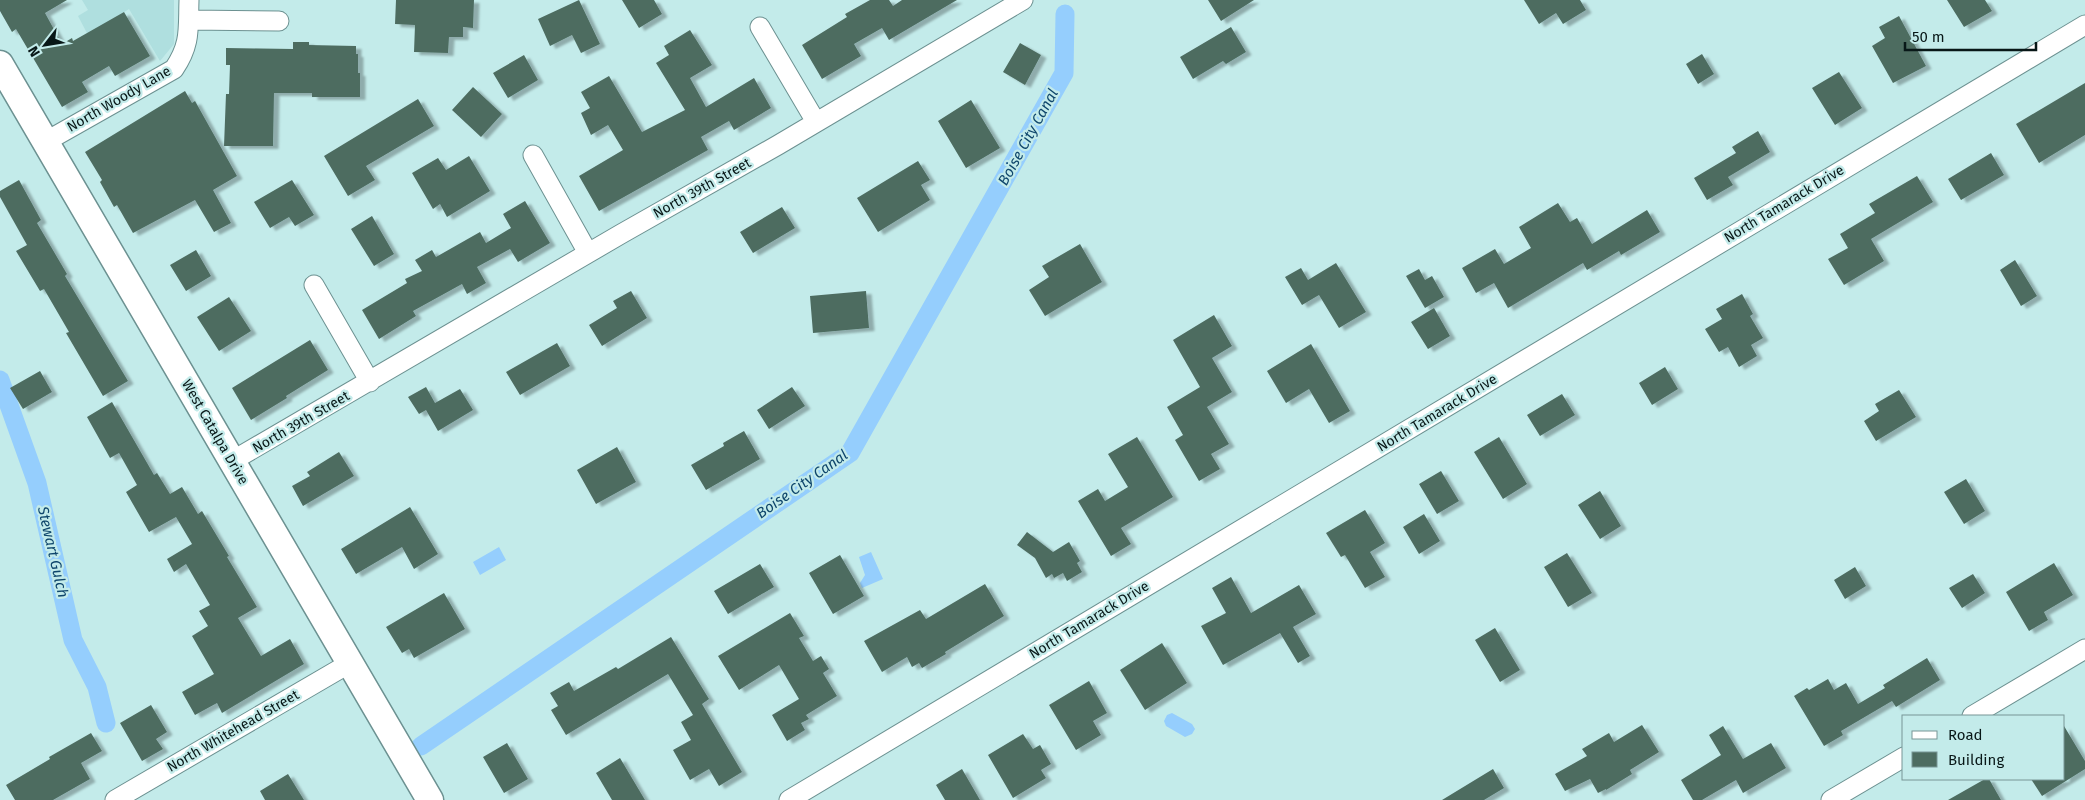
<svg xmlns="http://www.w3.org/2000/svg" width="2085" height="800" viewBox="0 0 2085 800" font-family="'Fira Sans',sans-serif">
	<defs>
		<filter id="shadow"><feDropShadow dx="5.5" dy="3" stdDeviation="1" flood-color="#0004"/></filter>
	</defs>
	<rect width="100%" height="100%" fill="#c3ebea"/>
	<path fill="#afdfdf" d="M82,0H174V44L160,61L129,9L88,35L78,16L88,10Z"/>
	<path fill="#95cefd" d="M499,547L506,560L480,575L473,562Z
		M871,552L883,579L862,588L860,583L865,575L859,557Z
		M1172,713L1192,724L1195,729L1192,734L1185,737L1166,726L1164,721L1167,715Z"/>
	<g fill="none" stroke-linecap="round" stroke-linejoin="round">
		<path stroke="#95cefd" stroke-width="19" d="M0,380L37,483L73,640L97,687L106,723
			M421,746L850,453L1064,73L1065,14"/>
	</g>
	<path fill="#4d6c61" filter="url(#shadow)" d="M0,0H67L45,13L62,44L72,38L73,41L124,12L150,56L115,76L109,66L82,82L88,92L62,107L16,29L12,32L0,11Z
		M396,0H474L473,28L463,27V37H449L448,53L414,52L415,25L395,24Z
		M579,0L600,44L581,53L572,35L550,46L538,19Z
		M622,0H654L662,14L639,28Z
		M870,0H889L893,6L902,0H957L889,40L882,28L854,44L861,56L822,79L802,45L847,17L845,14Z
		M1208,0H1254L1221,21Z
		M1524,0H1580L1586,10L1563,24L1556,13L1539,24Z
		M1947,0H1985L1992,11L1964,27Z
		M1899,16L1926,66L1893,83L1872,46L1885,38L1879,27Z
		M1231,27L1246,52L1226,64L1223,61L1193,79L1180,57Z
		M690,30L712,65L690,78L706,107L754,78L771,108L734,130L729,121L701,137L708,150L599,211L579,176L623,150L608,125L591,135L581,113L590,108L581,92L609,76L642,132L685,110L656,63L669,55L664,46Z
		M293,42H309V45L356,46V54H358V73H360V97H312V93H274L273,146H224L226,94H229L230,65H226V48L293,49Z
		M1020,43L1041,55L1025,85L1003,72Z
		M1702,54L1714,74L1698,84L1686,64Z
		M524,55L538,80L508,98L493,73Z
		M1839,72L1862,108L1835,125L1812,88Z
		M2085,83V135L2039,163L2016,124Z
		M473,87L502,114L481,137L452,110Z
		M185,91L192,103L195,101L237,176L213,190L231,223L214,232L195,200L133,233L117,205L114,207L100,182L102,180L85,152Z
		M418,99L434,126L366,166L375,180L348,196L324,156Z
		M971,100L1000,148L966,168L938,121Z
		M1758,131L1770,152L1728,177L1733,185L1707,200L1694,178L1736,153L1732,147Z
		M1991,153L2004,175L1961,200L1948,179Z
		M469,156L490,191L447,217L440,204L433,209L412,173L438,158L446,170Z
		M918,161L930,180L921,185L930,200L878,232L857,198Z
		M1917,176L1933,202L1871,239L1884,261L1844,285L1828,259L1848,248L1840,234L1875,213L1869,204Z
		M19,180L41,220L37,223L67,274L65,276L128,381L103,396L66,333L69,332L44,289L40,291L16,251L27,245L0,197V191Z
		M292,180L314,215L295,226L289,217L270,228L254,202Z
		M525,201L550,243L518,262L510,249L477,267L486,283L467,294L462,284L413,311L416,316L379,339L362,310L407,283L405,279L422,271L415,260L432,250L436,257L480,232L486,243L511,228L503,214Z
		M1558,203L1570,222L1577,218L1592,244L1647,210L1660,232L1621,255L1619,251L1587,270L1583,263L1508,308L1494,283L1476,293L1462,268L1495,249L1504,264L1531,248L1519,227Z
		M782,207L795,228L753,253L740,232Z
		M372,216L394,254L374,266L351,229Z
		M1080,244L1102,282L1045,316L1029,290L1049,277L1042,266Z
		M196,250L211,276L186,291L170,265Z
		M2015,260L2037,296L2021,306L2000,270Z
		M1336,263L1366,312L1339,328L1319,295L1302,305L1285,277L1301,268L1308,280Z
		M1419,269L1425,280L1432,276L1444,297L1425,308L1406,276Z
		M631,291L647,318L602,346L589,325L617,308L613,301Z
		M866,291L869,328L813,333L810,296Z
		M1742,294L1753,314L1750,316L1763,338L1751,345L1757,356L1739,367L1728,347L1719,352L1705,329L1722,319L1716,309Z
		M229,297L251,331L219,351L197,317Z
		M1434,308L1450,336L1428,349L1411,322Z
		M1214,315L1232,346L1212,358L1232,392L1207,407L1229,444L1211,454L1220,469L1199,481L1175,440L1183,435L1167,407L1200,387L1173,340Z
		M310,340L328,370L286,396L287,398L251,420L232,388Z
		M557,343L570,366L520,395L506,372Z
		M1311,344L1350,411L1329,423L1309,389L1286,403L1267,371Z
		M1665,367L1678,389L1652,405L1639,383Z
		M40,371L52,392L23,409L10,388Z
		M426,387L435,403L460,389L473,410L438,431L426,410L419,414L408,397Z
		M792,387L805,406L769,429L757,410Z
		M1899,390L1916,417L1876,441L1864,421L1879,411L1875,404Z
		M1562,394L1575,415L1540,436L1527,415Z
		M112,402L154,475L157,473L170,494L182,487L198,514L202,511L229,556L227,557L257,607L238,618L261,656L290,639L304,664L222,713L217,703L195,715L182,692L214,674L192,636L208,626L199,611L210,605L186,564L174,572L167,559L192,544L176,517L149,532L126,492L137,485L119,453L110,458L87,417Z
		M744,431L760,459L706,490L691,465L724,446L723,443Z
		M1137,437L1173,497L1121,528L1131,544L1111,556L1078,501L1098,489L1105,501L1128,487L1108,454Z
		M1499,437L1527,484L1503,499L1474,452Z
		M617,447L636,482L596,504L577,470Z
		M339,452L354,476L303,506L292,486L310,476L307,472Z
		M1441,471L1459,501L1437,514L1419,484Z
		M1966,479L1985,511L1964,524L1944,492Z
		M1600,491L1621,526L1600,539L1578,505Z
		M410,507L438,554L414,569L402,547L356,574L341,549Z
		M1365,510L1385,543L1370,552L1385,577L1365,588L1345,555L1341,557L1326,533Z
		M1424,514L1440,541L1419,554L1403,527Z
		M1027,532L1053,552L1069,542L1080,561L1077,563L1082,572L1067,581L1063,573L1054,578L1052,574L1046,578L1035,558L1017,545Z
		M1567,553L1592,593L1568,607L1544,567Z
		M840,555L864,596L833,614L809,573Z
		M2054,563L2073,595L2044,612L2048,620L2029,631L2006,592Z
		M760,564L774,587L728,614L714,591Z
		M1855,567L1866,586L1845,599L1834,580Z
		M1973,574L1985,593L1962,608L1949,588Z
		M1231,577L1251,613L1299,585L1316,614L1293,627L1310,656L1298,663L1280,633L1223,665L1201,626L1226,613L1212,588Z
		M985,584L1004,616L945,652L946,654L922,668L919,663L912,667L907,657L882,672L864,641L920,610L926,619Z
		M444,593L465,629L414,658L409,649L402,653L386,627Z
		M790,613L804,636L799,638L813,661L821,656L829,669L823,673L837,696L806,715L809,719L801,723L805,730L787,741L772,715L799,699L779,665L739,690L718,656Z
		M1495,628L1520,670L1500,682L1475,640Z
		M671,637L709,699L702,704L742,772L719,786L709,769L690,780L673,750L691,740L681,722L693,715L668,674L566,735L551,710L558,706L550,693L569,682L574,691L616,667L618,669Z
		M1162,643L1187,683L1145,710L1120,670Z
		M1927,658L1940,680L1896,707L1892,701L1841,731L1843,735L1824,746L1794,696L1807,688L1809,690L1828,679L1834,690L1846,683L1858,704L1885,688L1883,685Z
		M1089,681L1107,713L1093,721L1101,735L1076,750L1049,705Z
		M151,705L167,732L156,739L163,749L142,761L120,723Z
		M1642,725L1659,752L1630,770L1632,774L1606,790V789L1598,793L1590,779L1565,791L1555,774L1587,756L1582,749L1609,733L1614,742Z
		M1723,726L1743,759L1771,743L1786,768L1743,793L1736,780L1702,800H1693L1681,780L1721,755L1709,735Z
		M2064,726L2085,761V769L2042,796L2031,779H2064Z
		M91,733L102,751L81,763L90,779L53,800H15L6,785L50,759L49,757Z
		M1023,734L1033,749L1040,745L1051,764L1041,770L1046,778L1013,798L988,755Z
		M507,743L528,779L504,793L483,757Z
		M620,758L645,800H612L596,773Z
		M962,769L980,800H945L936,785Z
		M1493,769L1504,788L1484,800H1442Z
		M288,774L304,800H265L260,791Z
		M1985,779H1989L2001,800H1948Z"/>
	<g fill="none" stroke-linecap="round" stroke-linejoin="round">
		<g stroke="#6c9191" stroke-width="21">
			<path id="street" d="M189,20L279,21
				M760,27L816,122
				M45,142L174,69C191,44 188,29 189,0
				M533,155L588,253
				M314,285L370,382
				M232,461L621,234L778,145L1023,0
				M1972,716L2085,649
				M115,800L350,663
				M789,800L2085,25
				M1831,800L1904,757"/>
		</g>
		<g stroke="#6c9191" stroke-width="29">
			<path id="secondary" d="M0,64L430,800"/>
		</g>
		<use href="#street" stroke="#fff" stroke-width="19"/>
		<use href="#secondary" stroke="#fff" stroke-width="26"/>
	</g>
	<g text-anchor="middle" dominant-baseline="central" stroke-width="4.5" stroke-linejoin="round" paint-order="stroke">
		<g font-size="14" fill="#081717" stroke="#c3ebea">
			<text transform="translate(119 99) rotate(-30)">North Woody Lane</text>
			<text transform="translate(702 188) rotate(-29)">North 39th Street</text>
			<text transform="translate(1784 204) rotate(-31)">North Tamarack Drive</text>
			<text transform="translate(1437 413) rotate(-31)">North Tamarack Drive</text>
			<text transform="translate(301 422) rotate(-30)">North 39th Street</text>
			<text transform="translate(215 432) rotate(60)">West Catalpa Drive</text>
			<text transform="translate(1089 620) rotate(-31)">North Tamarack Drive</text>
			<text transform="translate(233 731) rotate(-30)">North Whitehead Street</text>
		</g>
		<g font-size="15" font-style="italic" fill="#0f466c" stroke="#c3ebea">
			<text transform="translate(1028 137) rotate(-61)">Boise City Canal</text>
			<text transform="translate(802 484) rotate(-35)">Boise City Canal</text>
			<text transform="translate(53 552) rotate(77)">Stewart Gulch</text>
		</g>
	</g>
	<rect x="1902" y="715" width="162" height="65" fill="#c3ebea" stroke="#789696"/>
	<rect x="1912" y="731" width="25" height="8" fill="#ffffff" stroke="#789696"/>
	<text x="1948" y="740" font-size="15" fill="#081717">Road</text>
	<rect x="1912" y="752" width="25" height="15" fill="#4d6c61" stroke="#789696"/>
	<text x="1948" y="765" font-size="15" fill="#081717">Building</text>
	<g transform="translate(45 45) rotate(239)" stroke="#c3ebea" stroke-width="4" paint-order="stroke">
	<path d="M0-4L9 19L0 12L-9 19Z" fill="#081717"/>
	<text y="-8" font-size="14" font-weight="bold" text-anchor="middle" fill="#081717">N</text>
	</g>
	<path d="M1905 42v8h131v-8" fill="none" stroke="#081717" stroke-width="2.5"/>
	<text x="1912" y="42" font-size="15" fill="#081717" stroke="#c3ebea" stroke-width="4" paint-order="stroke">50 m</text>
</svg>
